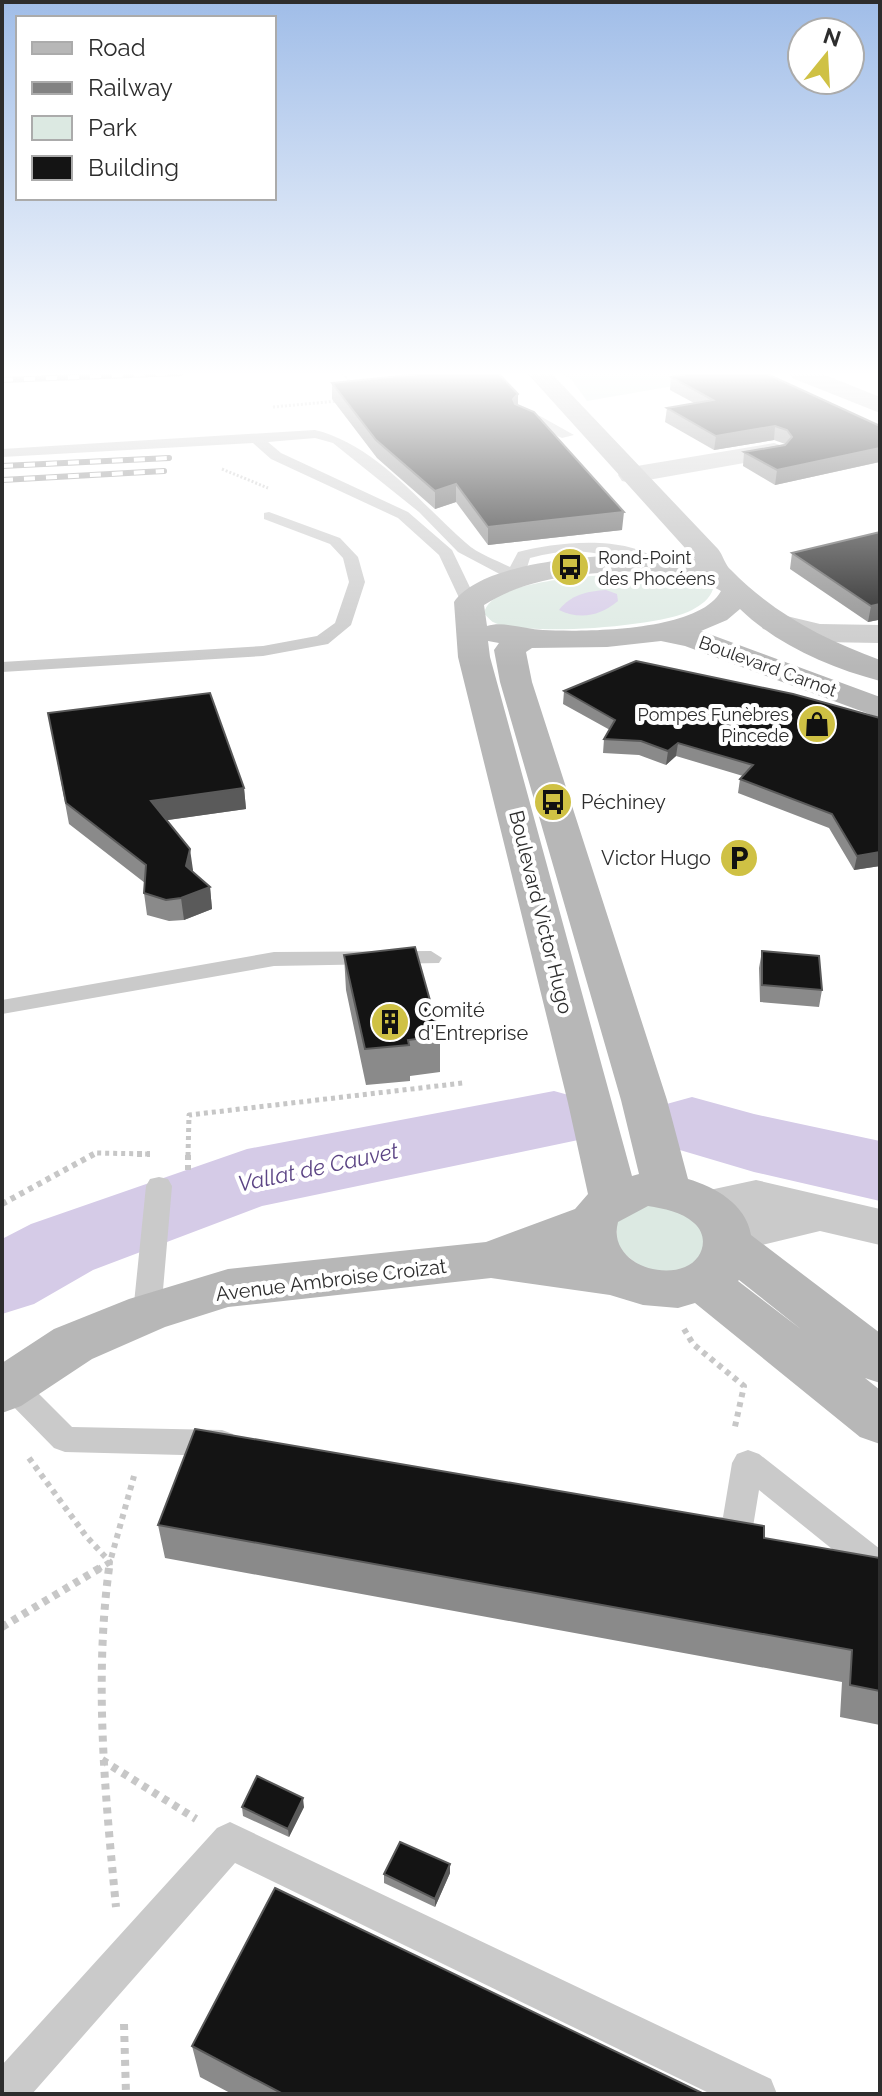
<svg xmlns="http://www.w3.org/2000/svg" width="882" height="2096" viewBox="0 0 882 2096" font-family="Raleway,sans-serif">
	<rect width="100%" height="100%" fill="#fff"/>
	<path fill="#dce9e2" d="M560,373H748L587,401L571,379Z
		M642,573C666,575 693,574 713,589C710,599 701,605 692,610C662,627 523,637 493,622C492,622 485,614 484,614C488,577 612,575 642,573Z
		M636,1204L699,1212L712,1256C668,1277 656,1283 618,1248L616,1223Z"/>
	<path fill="#d5cbe7" d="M606,590L617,594L618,601C600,616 580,620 559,610C570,595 588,591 606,590Z"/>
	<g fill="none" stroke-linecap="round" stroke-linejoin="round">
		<path fill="#d5cbe7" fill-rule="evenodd" d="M554,1091L583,1099L595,1119L583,1139L262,1206L93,1270L34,1304L2,1314V1239L31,1224L247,1149Z
			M692,1097L754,1114L880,1141V1201L754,1172L663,1145L651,1125L663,1105Z"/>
		<path stroke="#c7c7c7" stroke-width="3" stroke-dasharray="2 2" stroke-linecap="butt" d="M343,373L352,385
			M273,407L338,401
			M222,469L268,488"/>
		<path stroke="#c7c7c7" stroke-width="5" stroke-dasharray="4 4" stroke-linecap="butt" d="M90,1156L95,1153L150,1154
			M188,1156L189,1115L463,1083"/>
		<path stroke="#c7c7c7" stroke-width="6" stroke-dasharray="5 5" stroke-linecap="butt" d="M137,1154H150
			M188,1170V1154
			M2,1204L94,1154
			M684,1329L693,1344L744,1386L734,1431
			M29,1458L86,1536L110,1562L109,1570
			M97,1570L110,1562L134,1476"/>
		<path stroke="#c7c7c7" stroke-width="8" stroke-dasharray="6 6" stroke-linecap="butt" d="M109,1568C94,1682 105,1793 116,1907
			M2,1627L100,1568
			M102,1760L196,1819
			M124,2024L126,2094"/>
		<path fill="#cacaca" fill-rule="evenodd" d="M524,412L540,416L574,435L562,438L519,419L517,416Z
			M315,430C376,445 420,503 466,543C478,554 496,560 510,567L518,552C556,542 630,534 661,563L653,568C604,555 582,544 530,558L523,580H511L458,552L419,512L333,443L315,438L268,442L281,453L408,512L452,550L477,602L469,607L461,602L439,555L398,518L271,459L253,443L2,457V449Z
			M269,512L340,538L358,557L365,582L351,625L328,644L263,656L2,672V662L263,646L317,636L335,623L349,582L343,558L330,544L264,519V513Z
			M431,951L442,958L439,963L274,966L2,1014V1000L274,952Z
			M159,1177L168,1179L172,1186L161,1313L157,1321L147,1324L137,1321L133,1313L146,1186L150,1179Z
			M11,1373L22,1377L72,1427L222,1430L233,1434L237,1443L233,1452L222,1456L65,1452L54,1448L2,1395V1376Z
			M748,1450L759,1454L880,1549V1582L868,1578L759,1490L752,1533L747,1543L736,1547L705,1540L700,1530L705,1520L723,1517L732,1463L737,1454Z
			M230,1822L771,2079L777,2094H711L235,1863L32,2094H2V2065L217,1828Z"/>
		<path fill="#cacaca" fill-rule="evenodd" d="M789,373H820L880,397V413L792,378Z
			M774,443L783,446L787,451L783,456L631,483L622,481L618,475L622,469L631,467Z
			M774,613L820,624L880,625V643L820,642L763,629L759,622L763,615Z
			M756,1180L880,1209V1245L820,1231L729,1253L711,1248L704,1235L711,1223L691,1218L684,1206L691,1194Z"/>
		<path fill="#b7b7b7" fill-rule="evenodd" d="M527,373H551L718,549C723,555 725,565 731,570C774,614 823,639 880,660V681C830,668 777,645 740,609L727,620L701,631L880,697V718L685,646L661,641L607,647L532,648L526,652L532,682L667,1100L688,1179C715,1187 746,1204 751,1235L880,1333V1383L865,1378L880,1390V1444L860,1437L695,1303L678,1308L643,1305L610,1295L491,1278L228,1307L165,1327L92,1359L21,1406L2,1413V1363L54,1329L129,1299L228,1269L486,1242L575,1209L588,1194L568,1103L458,657L454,602C487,554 642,550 695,559ZM649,571L694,576L721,591C699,632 584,632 543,630C525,629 503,621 487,626L484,605C533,574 593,572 649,571ZM488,641L499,643L494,650L500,682L621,1100L639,1174L632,1176L490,657ZM648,1206C664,1209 681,1211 694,1223C710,1237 703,1260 685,1267C657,1279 608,1260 618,1222ZM739,1280L802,1330L738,1281Z"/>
		<g stroke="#828282" stroke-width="6">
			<path id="rail" d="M2,380L180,373
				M2,466L169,458
				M2,480L164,471"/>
		</g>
		<use href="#rail" stroke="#fff" stroke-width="4" stroke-dasharray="11" stroke-linecap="butt"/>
	</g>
	<path fill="#8a8a8a" d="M671,377L880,426V462L775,485L743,466L744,452L785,444L774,440L714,450L665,422L667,408L694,403L670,390Z
		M332,383L518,394V405L622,530L488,545L456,502L435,509L377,458L332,399Z
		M879,527H880V621L878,620L868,622L790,569L792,553L878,533Z
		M564,691L793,694L880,866L854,870L829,828L738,793L740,779L743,776L676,756L666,765L639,755L603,753L604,739L610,730L563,704Z
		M52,733L244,788L246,809L167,820L193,870L192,872L210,887L212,909L184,920L169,921L147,915L144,893L145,883L69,824Z
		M762,951L822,990L819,1007L760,1002L759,968Z
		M344,955L440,1036V1072L410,1076V1081L366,1085L346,990Z
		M158,1525L764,1538L880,1558V1725L840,1717L842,1682L165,1558Z
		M242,1807H304L289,1837L243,1816Z
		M450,1873L435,1907L384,1883V1874Z
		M192,2046L704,2094H232L200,2077Z"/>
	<path fill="#5a5a5a" d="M518,394V411L513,399Z
		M775,426L774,440L714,450L716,436Z
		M880,448L879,462L775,485L777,470Z
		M456,484V502L435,509V491Z
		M624,512L622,530L488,545V527Z
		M880,604L878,620L868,622L871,606Z
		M678,743L676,756L666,765L668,751Z
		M244,788L246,809L154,822L151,801Z
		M190,849L193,870L188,888L186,866Z
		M880,852V866L854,870L857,856Z
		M210,887L212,909L184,920L181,898Z
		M303,1798L304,1807L289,1837L288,1829Z
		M450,1864V1873L435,1907V1899Z"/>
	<path fill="#141414" stroke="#5a5a5a" stroke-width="2" d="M429,373H498L518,394L513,399L515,404L534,412L624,512L488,527L456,484L435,491L376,440L332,383Z
		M692,373H765L880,426V448L777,470L744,452L785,445L792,437L787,430L775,426L716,436L667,408L713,400L671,377Z
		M880,532V604L871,606L792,553Z
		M636,661L793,694L880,718V852L857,856L832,814L740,779L753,765L678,743L668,751L641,741L604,739L615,720L564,691Z
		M210,693L244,788L151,801L190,849L186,866L210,887L181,898L166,900L144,893L146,865L66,803L48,713Z
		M415,947L440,1036L408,1040L409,1045L365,1049L344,955Z
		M762,951L819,956L822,990L762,985Z
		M195,1429L764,1526V1538L880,1558V1691L850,1685L852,1650L158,1525Z
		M257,1776L303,1798L288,1829L242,1807Z
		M400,1842L450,1864L435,1899L384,1874Z
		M275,1888L704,2094H283L192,2046Z"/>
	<linearGradient id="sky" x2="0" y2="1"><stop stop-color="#a0bde8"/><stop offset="0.56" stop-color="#fff"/><stop offset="1" stop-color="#fff" stop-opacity="0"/></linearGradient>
	<rect width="882" height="667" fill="url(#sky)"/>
	<defs>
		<g id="bus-disc" transform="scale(2)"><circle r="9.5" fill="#cfc144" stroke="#fff"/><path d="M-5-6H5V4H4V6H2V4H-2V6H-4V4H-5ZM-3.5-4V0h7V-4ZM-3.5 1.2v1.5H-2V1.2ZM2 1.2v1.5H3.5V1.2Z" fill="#111"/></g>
		<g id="shop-disc" transform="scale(2)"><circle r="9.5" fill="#cfc144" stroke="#fff"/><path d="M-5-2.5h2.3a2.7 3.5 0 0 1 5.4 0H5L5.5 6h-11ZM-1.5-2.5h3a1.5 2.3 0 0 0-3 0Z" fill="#111"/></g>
		<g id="parking-disc" transform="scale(2)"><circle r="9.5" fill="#cfc144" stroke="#fff"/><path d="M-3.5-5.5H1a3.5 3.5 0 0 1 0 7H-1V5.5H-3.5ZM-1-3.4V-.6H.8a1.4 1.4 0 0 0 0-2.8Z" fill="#111"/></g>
		<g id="building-disc" transform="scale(2)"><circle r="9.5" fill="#cfc144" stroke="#fff"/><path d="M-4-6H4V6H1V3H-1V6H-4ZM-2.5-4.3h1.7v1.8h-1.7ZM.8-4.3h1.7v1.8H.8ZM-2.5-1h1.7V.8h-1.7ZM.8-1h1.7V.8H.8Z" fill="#111"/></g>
	</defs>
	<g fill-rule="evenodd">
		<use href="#bus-disc" x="570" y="567"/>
		<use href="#shop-disc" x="817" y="724"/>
		<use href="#bus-disc" x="553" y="802"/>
		<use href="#parking-disc" x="739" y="858"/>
		<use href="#building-disc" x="390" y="1022"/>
	</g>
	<g text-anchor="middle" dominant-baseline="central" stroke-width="8" stroke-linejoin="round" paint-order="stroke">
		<g font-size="18" fill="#2d2d2d" stroke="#fff" text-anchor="start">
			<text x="598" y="557">Rond-Point<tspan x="598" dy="21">des Phocéens</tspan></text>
			<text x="789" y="714" text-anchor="end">Pompes Funèbres<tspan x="789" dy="21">Pincede</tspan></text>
		</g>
		<g font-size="18" fill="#2d2d2d" stroke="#fff">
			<text transform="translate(768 666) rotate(20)">Boulevard Carnot</text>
		</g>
		<g font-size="20" fill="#2d2d2d" stroke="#fff" text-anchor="start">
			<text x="581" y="802">Péchiney</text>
			<text x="711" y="858" text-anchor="end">Victor Hugo</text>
			<text x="418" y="1010">Comité<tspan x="418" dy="23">d'Entreprise</tspan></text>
		</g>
		<g font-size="20" fill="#2d2d2d" stroke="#fff">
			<text transform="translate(541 912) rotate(76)">Boulevard Victor Hugo</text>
			<text transform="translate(331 1280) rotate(-7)">Avenue Ambroise Croizat</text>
		</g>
		<g font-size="22" font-style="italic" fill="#5c4585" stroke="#fff">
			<text transform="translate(318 1167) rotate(-12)">Vallat de Cauvet</text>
		</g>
	</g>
	<rect width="882" height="2096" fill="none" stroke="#2d2d2d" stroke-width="8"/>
	<rect x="16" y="16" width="260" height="184" fill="#ffffff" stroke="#ababab" stroke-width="2"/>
	<rect x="32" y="42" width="40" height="12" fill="#b7b7b7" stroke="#ababab" stroke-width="2"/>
	<text x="88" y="56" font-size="24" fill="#2d2d2d">Road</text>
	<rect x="32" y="82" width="40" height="12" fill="#828282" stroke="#ababab" stroke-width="2"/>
	<text x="88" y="96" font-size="24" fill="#2d2d2d">Railway</text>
	<rect x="32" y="116" width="40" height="24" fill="#dce9e2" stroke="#ababab" stroke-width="2"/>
	<text x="88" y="136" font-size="24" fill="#2d2d2d">Park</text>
	<rect x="32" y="156" width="40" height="24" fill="#141414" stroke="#ababab" stroke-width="2"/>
	<text x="88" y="176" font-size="24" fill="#2d2d2d">Building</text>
	<g transform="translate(826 56) rotate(18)"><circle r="38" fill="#ffffff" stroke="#ababab" stroke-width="2"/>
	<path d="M0-6L14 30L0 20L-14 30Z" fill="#cfc144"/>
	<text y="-12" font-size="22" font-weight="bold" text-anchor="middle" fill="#2d2d2d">N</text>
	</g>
</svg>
